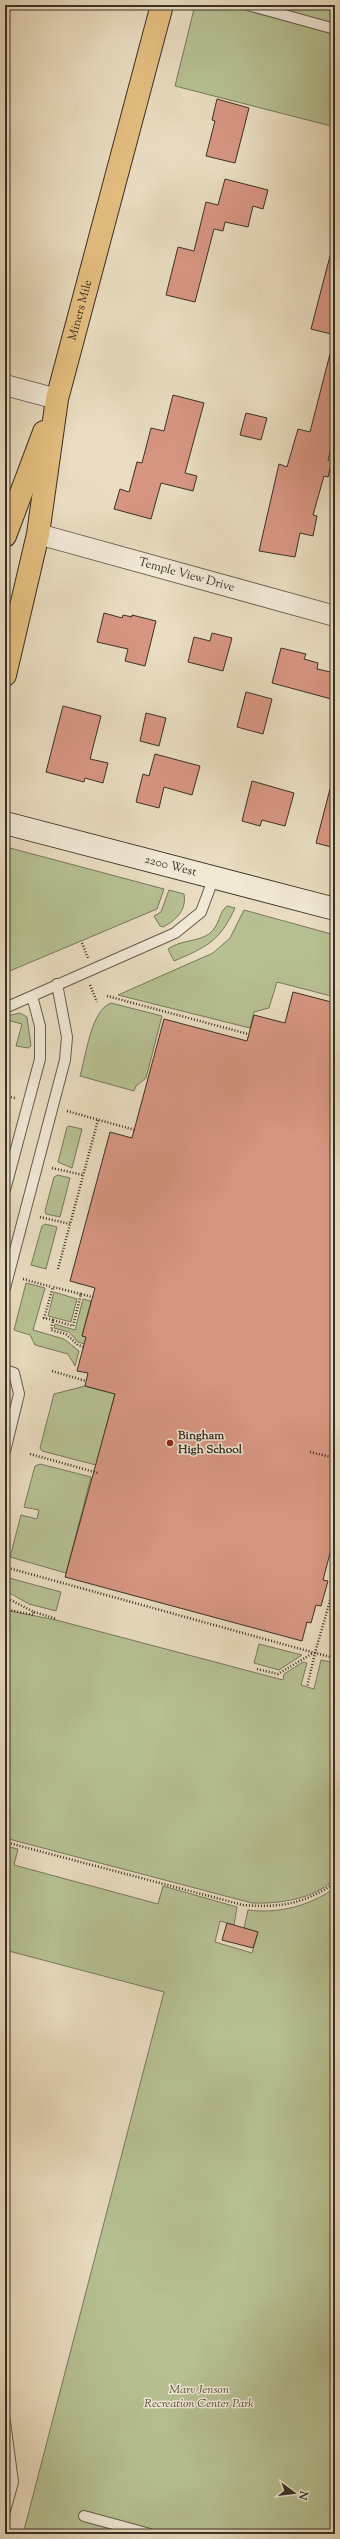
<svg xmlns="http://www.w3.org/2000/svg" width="340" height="2539" viewBox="0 0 340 2539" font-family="'Sorts Mill Goudy',serif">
	<rect width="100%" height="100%" fill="#e9dcc0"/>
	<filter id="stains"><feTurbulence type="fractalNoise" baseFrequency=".005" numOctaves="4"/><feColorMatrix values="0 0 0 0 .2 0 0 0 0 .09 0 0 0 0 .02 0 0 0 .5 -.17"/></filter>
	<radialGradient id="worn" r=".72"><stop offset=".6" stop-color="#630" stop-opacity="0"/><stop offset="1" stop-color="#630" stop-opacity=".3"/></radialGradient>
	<path fill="#b6c092" stroke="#78785c" d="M195,5H335V127L175,86Z
		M10,848L164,889L157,909L5,973V851Z
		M169,890L184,894C187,910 176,920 163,927L160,926L154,916L161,912Z
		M227,906L235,908C220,941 207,947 174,961L168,949C180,940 197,942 209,934C220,926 218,913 227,906Z
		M244,910L335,935V997L277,982L269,1008L254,1012L250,1028L118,995L213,953L230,938Z
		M111,1003L162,1016L146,1078L136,1086L134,1091L80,1076C86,1056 91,1010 111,1003Z
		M20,1013L27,1017L31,1046L28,1048L16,1046L22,1024L7,1020L11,1015Z
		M69,1126L82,1129L72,1168L58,1162L67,1127Z
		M58,1175L70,1178L60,1217L46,1214L45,1211L54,1177Z
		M45,1224L57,1227L46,1269L31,1265L42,1226Z
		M26,1283L45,1288L33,1330L64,1339L79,1351L75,1366L68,1354L35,1345L30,1335L14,1330Z
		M54,1292L77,1299L71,1322L48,1316Z
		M83,1299L91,1301L82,1336L86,1337L85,1344L78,1342L69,1332L54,1328L55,1324L75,1330Z
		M85,1386L115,1394L96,1465L42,1451L40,1448L54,1394Z
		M40,1464L91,1477L66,1573L10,1557L21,1515L37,1519L39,1510L24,1507L35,1466Z
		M9,1578L61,1592L56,1611L29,1604L6,1591Z
		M5,1610L56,1620L283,1680L284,1674L303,1662L307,1663L301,1685L314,1689L321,1660L335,1663V1879C313,1899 281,1904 252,1903L5,1838Z
		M259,1644L302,1655L279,1670L254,1663Z
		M5,1846L18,1849L14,1865L158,1904L163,1886L237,1907L234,1925L220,1921L215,1942L252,1953L258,1932L244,1928L248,1910C279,1914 309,1906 335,1888V2534H23L164,1992L5,1950Z"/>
	<path fill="#d79682" stroke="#3a3125" d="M217,99L249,108L235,163L206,156L215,121L212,120Z
		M225,179L268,190L263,209L253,206L248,227L225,222L223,231L214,229L195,302L166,295L178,247L194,251L206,202L218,205Z
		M330,256L335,257V335L311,329Z
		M330,354L335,355V434L328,460L332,461L328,477L324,476L313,515L317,516L313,536L300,533L295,557L259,551L279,464L287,467L298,429L310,432Z
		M173,395L204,403L185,473L197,476L193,491L161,483L151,519L114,509L120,489L129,492L137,462L142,463L151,428L164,431Z
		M246,413L267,418L261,440L240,435Z
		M104,613L122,618L123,615L132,617V615L156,621L145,666L125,661L128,649L97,642Z
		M212,633L232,638L223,671L188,662L194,637L210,641Z
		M281,648L306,654L304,659L318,663L317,669L335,673V700L272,683Z
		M246,692L272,699L263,734L237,727Z
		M63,706L101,716L90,759L108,763L103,783L85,778L84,782L46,772Z
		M146,713L166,718L159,746L140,741Z
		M155,754L200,766L192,795L164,787L159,808L136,802L143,774L149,776Z
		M252,781L294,793L285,826L262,820L260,826L242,821Z
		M330,789L335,790V848L316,843Z
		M293,992L335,1003V1534L323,1580L328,1581L321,1606L316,1605L311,1623L307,1622L302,1641L65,1577L115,1394L85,1386L88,1373L77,1371L86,1337L82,1336L95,1288L70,1281L110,1132L132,1138L164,1019L247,1041L254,1015L285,1023Z
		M227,1923L258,1932L253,1948L222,1940Z"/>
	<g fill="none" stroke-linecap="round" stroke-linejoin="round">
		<g stroke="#665c4c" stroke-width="12">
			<path id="lane" d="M248,5L335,29
				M5,1008L175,933L201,912L214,877
				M5,1190L40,1059V1026L32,996
				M5,1288L65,1060L67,1037L57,984
				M5,1370L14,1373L19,1394L5,1451
				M5,2422L13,2482L5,2511
				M84,2516L150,2534"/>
		</g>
		<g stroke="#665c4c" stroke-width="22">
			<g id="street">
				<path d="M5,385L57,399"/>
				<path id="s1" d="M38,534L335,616"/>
			</g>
		</g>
		<g stroke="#3a3125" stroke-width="24">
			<g id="secondary">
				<path id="s2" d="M5,823L335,909"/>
			</g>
		</g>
		<g stroke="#3a3125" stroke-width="24">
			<g id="primary">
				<path d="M5,536L44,432"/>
				<path id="s3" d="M5,675L38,534L57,399L162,5"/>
			</g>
		</g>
		<path stroke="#3a3125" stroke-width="2.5" stroke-dasharray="1 2" stroke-linecap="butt" d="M82,943L88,958
			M90,985L97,1002
			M107,996L248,1034
			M5,1096L15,1098
			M67,1111L135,1130
			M52,1168L83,1175
			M40,1217L70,1224
			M58,1269L98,1120
			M23,1279L52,1287
			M81,1294L92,1297
			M53,1320L44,1318L53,1287L81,1294L73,1326L53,1320L51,1330L66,1334L78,1345L84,1347
			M52,1371L86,1381
			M310,1452L335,1458
			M30,1454L98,1473
			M5,1567L315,1653L307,1687
			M335,1583L315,1653L335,1658
			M5,1597L34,1612L33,1615L5,1609
			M34,1612L57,1619
			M257,1669L278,1674L313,1653
			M5,1842L243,1905C281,1908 303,1904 335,1883"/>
		<use href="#lane" stroke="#f1e8d6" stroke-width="10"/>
		<use href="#street" stroke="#f1e8d6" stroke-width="20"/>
		<use href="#secondary" stroke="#f1e8d6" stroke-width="22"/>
		<use href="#primary" stroke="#e4be80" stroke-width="22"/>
	</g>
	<circle fill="#8f2418" stroke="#f1e8d6" stroke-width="1.5" cx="170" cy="1443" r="4"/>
	<g text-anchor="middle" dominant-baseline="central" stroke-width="3" stroke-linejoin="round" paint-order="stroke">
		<g font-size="12" fill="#3a3125" stroke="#f1e8d6">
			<text stroke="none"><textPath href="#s3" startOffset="373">Miners Mile</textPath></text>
			<text stroke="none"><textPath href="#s1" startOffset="154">Temple View Drive</textPath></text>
			<text stroke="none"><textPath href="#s2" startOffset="171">2200 West</textPath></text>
		</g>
		<g font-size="12" font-weight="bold" fill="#3a3125" stroke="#f1e8d6" text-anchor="start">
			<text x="178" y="1436">Bingham<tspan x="178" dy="14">High School</tspan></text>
		</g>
		<g font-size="12" font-style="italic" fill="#534e3b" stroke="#f1e8d6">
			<text x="199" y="2390">Marv Jenson<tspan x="199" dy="14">Recreation Center Park</tspan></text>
		</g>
	</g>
	<rect width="340" height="2539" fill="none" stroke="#e9dcc0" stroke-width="20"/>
	<rect x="6" y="6" width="328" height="2527" fill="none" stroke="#3a3125" stroke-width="2"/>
	<rect x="10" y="10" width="320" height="2519" fill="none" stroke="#3a3125"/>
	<g transform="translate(294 2493) rotate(105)" stroke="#f1e8d6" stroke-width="3" paint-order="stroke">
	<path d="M0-3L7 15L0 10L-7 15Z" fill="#3a3125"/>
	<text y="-6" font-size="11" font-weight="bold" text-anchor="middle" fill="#3a3125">N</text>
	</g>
	<rect width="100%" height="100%" filter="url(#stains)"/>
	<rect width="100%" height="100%" fill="url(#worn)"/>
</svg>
